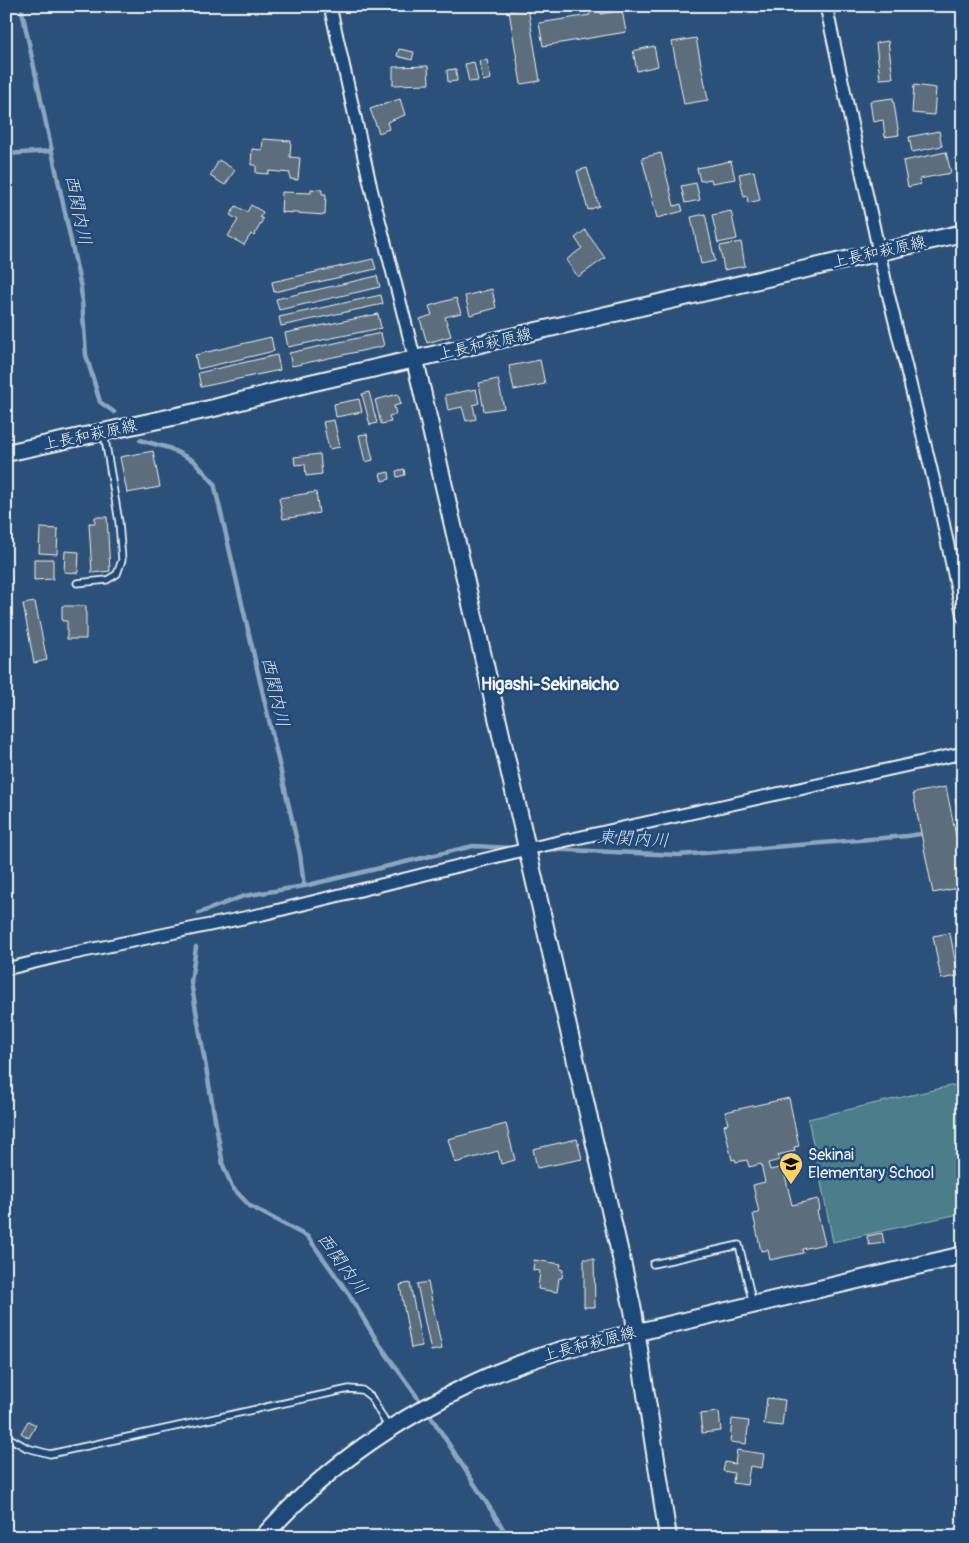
<svg xmlns="http://www.w3.org/2000/svg" width="969" height="1543" viewBox="0 0 969 1543" font-family="Pangolin,'Klee One',sans-serif">
	<rect width="100%" height="100%" fill="#2b517b"/>
	<filter id="ink" filterUnits="userSpaceOnUse"><feTurbulence type="fractalNoise" baseFrequency=".02" numOctaves="2"/><feDisplacementMap in="SourceGraphic" scale="10" xChannelSelector="R" yChannelSelector="G"/><feConvolveMatrix kernelMatrix="1 2 1 2 8 2 1 2 1" color-interpolation-filters="sRGB"/></filter>
	<g filter="url(#ink)">
		<path fill="#4b7e8a" stroke="#a0b8b9" d="M963,1083V1213L833,1242L808,1119Z"/>
		<g fill="none" stroke-linecap="round" stroke-linejoin="round">
			<path stroke="#8ca6be" stroke-width="4.5" d="M21,6L81,288L86,355L100,402L114,412
				M6,154L51,151
				M140,440L169,448L194,461L214,483L300,854L304,886
				M949,830L963,828
				M546,849L679,855L907,836L927,833
				M199,913L244,896L304,886L473,846L513,848
				M196,947L191,982L223,1165L232,1187L250,1206L308,1237L348,1293L377,1341L423,1405
				M428,1412L497,1519L506,1534V1537"/>
		</g>
		<path fill="#5c6e7d" stroke="#f4f1e8" d="M588,6H600L601,14L622,10L626,32L543,46L539,23L590,15Z
			M528,8L540,81L521,84L509,11Z
			M696,38L708,100L684,104L672,42Z
			M888,41L893,78L880,79L876,43Z
			M654,46L658,66L637,71L633,51Z
			M399,49L414,52L412,60L397,56Z
			M487,60L491,79L483,81L479,61Z
			M474,62L478,81L469,82L465,64Z
			M428,66L429,84L393,85V67Z
			M456,69L457,81L448,82L447,70Z
			M914,85L936,88L934,115L912,113Z
			M893,98L899,135L885,137L883,120L873,122L870,101Z
			M400,99L405,115L387,122L389,129L379,133L370,109Z
			M939,131L942,146L912,152L909,137Z
			M263,139L291,141L290,157L300,158L298,180L290,179V173L269,171L268,174L256,173V165H251L252,149L262,150Z
			M946,152L951,173L919,179L921,184L908,187L903,161Z
			M661,153L674,206L681,204L683,211L657,218L642,158Z
			M219,160L235,170L225,185L210,176Z
			M731,161L735,179L712,183L711,179L700,181L697,168Z
			M587,168L599,206L588,210L577,171Z
			M754,171L760,200L748,203L747,196L744,197L739,174Z
			M696,183L700,200L685,203L681,186Z
			M311,189L322,190V194H326L325,215L281,212L282,192L311,193Z
			M251,205L263,212L260,217L263,219L254,236L251,234L244,245L228,236L238,220L230,215L236,206L247,212Z
			M731,211L737,239L718,243L712,215Z
			M705,214L715,261L701,264L691,217Z
			M585,230L605,258L578,277L566,260L582,248L575,238Z
			M741,242L745,266L724,270L720,246Z
			M373,259L376,269L274,292L272,282Z
			M377,276L380,287L279,310L276,299Z
			M492,289L496,308L470,315L465,296Z
			M381,295L383,304L281,326L279,317Z
			M456,298L461,313L445,317L451,336L427,343L420,319L432,315L429,306Z
			M378,314L381,328L288,347L285,333Z
			M381,333L384,346L292,366L289,353Z
			M271,337L274,351L198,369L195,355Z
			M277,355L280,370L201,387L198,373Z
			M540,360L545,384L514,390L509,366Z
			M498,379L504,408L484,411L479,383Z
			M476,389L479,403L473,405L476,419L466,421L462,407L448,410L445,395Z
			M369,392L377,423L370,425L362,394Z
			M398,394L401,404L394,406L396,414L389,416L391,422L381,424L375,400Z
			M359,399L362,412L336,417L334,404Z
			M334,420L340,447L329,449L323,422Z
			M367,434L373,460L365,462L359,435Z
			M153,451L160,487L127,493L120,457Z
			M320,454L322,474L306,476L305,464L295,465L294,457Z
			M404,469L405,475L397,477L396,471Z
			M389,472L390,479L382,481L380,474Z
			M316,492L319,513L283,519L279,498Z
			M95,517H107L110,571L92,573L89,523H95Z
			M40,528L58,529L57,554L39,553Z
			M65,551L79,552L78,573L64,572Z
			M34,559H53V579L34,580Z
			M35,602L47,660L34,663L23,604Z
			M62,606H86V639H67V621H62Z
			M963,776V793L958,794L955,777Z
			M946,787L963,870V887L933,893L913,793Z
			M963,798V818L960,819L955,799Z
			M950,933L958,976L941,979L933,936Z
			M963,1004V1031H959L954,1006Z
			M789,1098L799,1146L794,1147L795,1151L778,1155L780,1160L768,1163L770,1170L783,1167L792,1205L818,1199L820,1210L817,1211L825,1244L802,1249L803,1253L770,1260L768,1250L761,1251L753,1214L759,1213L753,1185L765,1182L761,1164L749,1167L747,1160L736,1162L735,1159L732,1160L724,1125L728,1124L725,1112Z
			M506,1124L515,1160L501,1164L498,1151L455,1163L448,1139Z
			M577,1139L582,1159L537,1168L533,1149Z
			M882,1233L884,1243L869,1245L867,1236Z
			M584,1259H594L595,1307H584Z
			M534,1260L561,1264L560,1269L563,1270L562,1278H559L557,1292L538,1289L540,1271L533,1270Z
			M428,1282L442,1349L431,1351L417,1284Z
			M410,1283L422,1346L411,1348L400,1285Z
			M767,1398L785,1400L782,1426L764,1424Z
			M719,1412L721,1431L702,1433L700,1414Z
			M732,1419L749,1421L746,1444L730,1442Z
			M28,1421L36,1425L29,1438L21,1433Z
			M737,1450L764,1454L762,1468L750,1466L747,1485L733,1483L734,1473L723,1471L725,1462L735,1464Z"/>
		<g fill="none" stroke-linecap="round" stroke-linejoin="round">
			<g stroke="#f4f1e8" stroke-width="9">
				<path id="lane" d="M77,583L107,580L117,574L122,560L119,522L104,433
					M653,1264L739,1245L753,1304
					M6,1436L27,1448L50,1454L349,1389L362,1390L371,1397L388,1427"/>
			</g>
			<g stroke="#f4f1e8" stroke-width="15">
				<path id="street" d="M330,6L371,188L415,360
					M826,6L887,289L938,498L963,617
					M6,969L60,956L263,914L527,849L963,753"/>
			</g>
			<g stroke="#f4f1e8" stroke-width="20">
				<path id="secondary" d="M415,360L633,1310L668,1537
					M6,453L214,408L306,384L963,233
					M263,1537C326,1465 406,1412 494,1374C515,1365 537,1358 558,1351L963,1255"/>
			</g>
			<use href="#lane" stroke="#1f4a7a" stroke-width="5.5"/>
			<use href="#street" stroke="#1f4a7a" stroke-width="11"/>
			<use href="#secondary" stroke="#1f4a7a" stroke-width="16"/>
		</g>
	</g>
	<defs>
		<g id="school-pin" transform="scale(1.25)"><path d="M0 17L-7.5 6A9.5 9.5 0 1 1 7.5 6Z" fill="#ffd166" stroke="#1f4a7a"/><path d="M0-5L7-2L0 1L-7-2ZM-4 1L0 2.5L4 1V4Q0 6-4 4Z" fill="#111"/></g>
	</defs>
	<g fill-rule="evenodd">
		<use href="#school-pin" x="791" y="1164"/>
	</g>
	<g text-anchor="middle" dominant-baseline="central" stroke-width="5" stroke-linejoin="round" paint-order="stroke">
		<g font-size="16" fill="#f4f1e8" stroke="#1f4a7a">
			<text transform="translate(879 252) rotate(-13)">上長和萩原線</text>
			<text transform="translate(485 344) rotate(-13)">上長和萩原線</text>
			<text transform="translate(90 435) rotate(-12)">上長和萩原線</text>
			<text transform="translate(589 1344) rotate(-15)">上長和萩原線</text>
		</g>
		<g font-size="16" fill="#f4f1e8" stroke="#1f4a7a" text-anchor="start">
			<text x="808" y="1155">Sekinai<tspan x="808" dy="18">Elementary School</tspan></text>
		</g>
		<g font-size="18" font-style="italic" fill="#dadede" stroke="#1f4a7a">
			<text transform="translate(78 210) rotate(78)">西関内川</text>
			<text transform="translate(275 692) rotate(77)">西関内川</text>
			<text transform="translate(633 839) rotate(3)">東関内川</text>
			<text transform="translate(342 1264) rotate(54)">西関内川</text>
		</g>
		<g font-size="18" font-weight="bold" fill="#f4f1e8" stroke="#1f4a7a">
			<text x="550" y="684">Higashi-Sekinaicho</text>
		</g>
	</g>
	<rect width="969" height="1543" fill="none" stroke="#1f4a7a" stroke-width="25"/>
	<rect x="12" y="12" width="944" height="1518" fill="none" stroke="#f4f1e8" stroke-width="2" filter="url(#ink)"/>
</svg>
